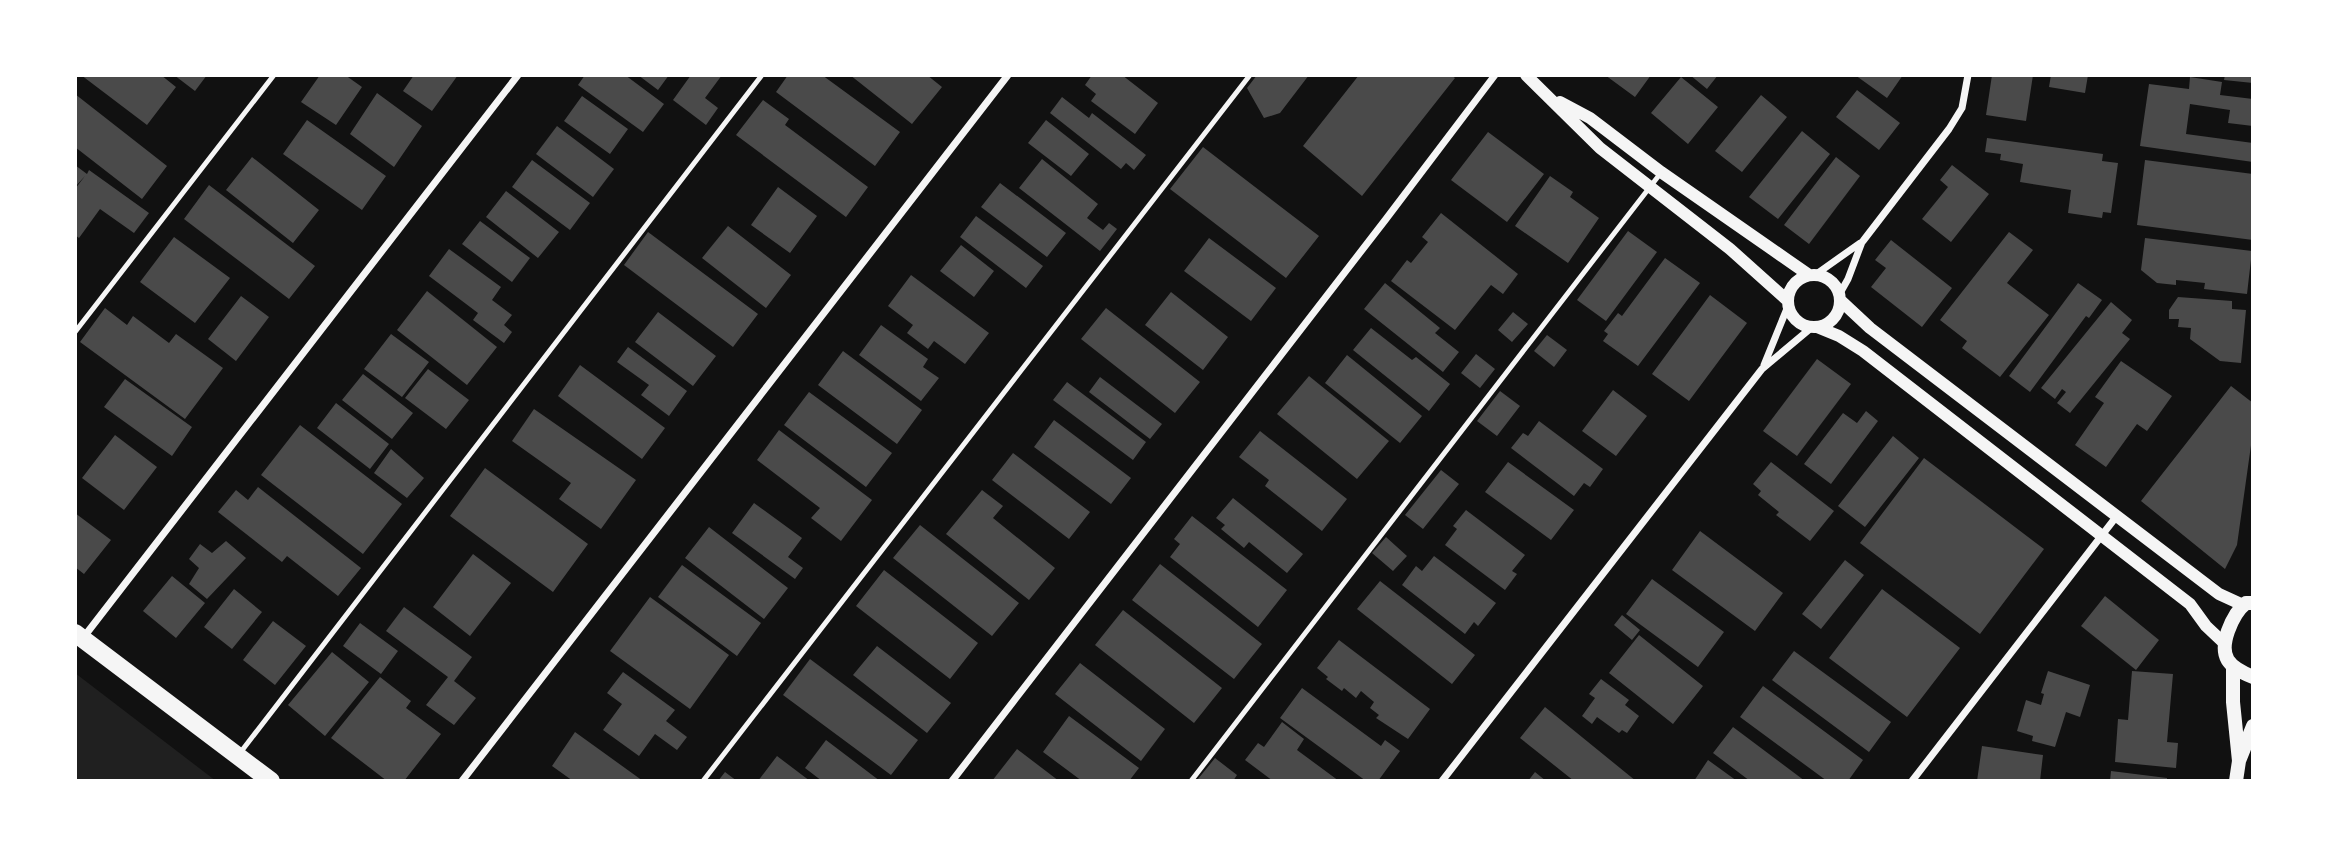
<svg xmlns="http://www.w3.org/2000/svg" width="2328" height="856" viewBox="0 0 2328 856" font-family="Overpass,sans-serif">
	<rect width="100%" height="100%" fill="#111"/>
	<path fill="#202020" d="M75,673L216,781H75Z"/>
	<path fill="#4a4a4a" d="M81,75H161L176,87L147,125Z
		M174,75H207L195,91Z
		M320,75H345L362,87L336,125L301,102Z
		M414,75H458L432,111L403,91Z
		M585,75H625L664,104L643,132L578,85Z
		M638,75H669L658,90Z
		M691,75H722L705,98L718,108L706,125L673,100Z
		M788,75H822L900,132L875,166L776,92Z
		M850,75H927L942,87L912,124Z
		M1092,75H1122L1158,103L1135,134L1091,101L1096,94L1085,85Z
		M1257,75H1309L1280,113L1264,118L1247,88Z
		M1359,75H1451L1455,78L1362,196L1303,146Z
		M1605,75H1651L1635,97Z
		M1690,75H1718L1707,89Z
		M1855,75H1903L1887,98Z
		M1992,75H2033L2026,121L1986,115Z
		M2051,75H2088L2085,93L2049,87Z
		M2225,75H2253V83L2224,80Z
		M1681,77L1718,107L1688,144L1651,113Z
		M2190,77L2222,82L2220,95L2253,99V126L2228,123L2230,110L2190,104L2186,134L2253,143V162L2140,146L2149,84L2189,89Z
		M1857,90L1900,123L1879,150L1836,117Z
		M377,93L422,126L394,167L350,134Z
		M75,94L167,166L142,199L75,147Z
		M1761,95L1787,117L1742,172L1715,151Z
		M582,96L628,129L610,154L564,121Z
		M1062,97L1089,118L1092,113L1146,155L1134,170L1126,163L1121,169L1050,113Z
		M763,100L789,119L785,125L868,187L846,217L736,135Z
		M307,120L386,176L362,210L283,154Z
		M1046,120L1089,154L1071,176L1028,143Z
		M557,126L614,169L593,197L536,154Z
		M1802,131L1830,154L1778,219L1749,197Z
		M1488,132L1544,174L1507,222L1451,180Z
		M1987,138L2103,154L2102,161L2118,163L2111,213L2103,212L2102,218L2068,213L2071,190L2020,182L2023,164L2000,160L2001,154L1985,152Z
		M1203,147L1319,236L1286,278L1170,189Z
		M252,157L319,210L293,243L226,190Z
		M1836,157L1860,176L1809,244L1784,225Z
		M1042,159L1098,204L1087,218L1103,230L1109,223L1117,229L1100,251L1019,188Z
		M532,160L590,203L570,230L512,187Z
		M2145,160L2253,174V240L2137,225Z
		M75,165L87,174L89,170L149,213L134,233L100,209L79,238L75,235V189L85,176L75,187Z
		M1952,165L1989,194L1951,242L1922,219L1948,187L1940,180Z
		M1550,176L1573,192L1570,197L1599,218L1568,263L1515,226Z
		M1000,183L1066,233L1047,257L981,207Z
		M209,185L315,266L289,299L184,219Z
		M778,187L817,216L790,253L751,225Z
		M506,191L559,232L538,258L486,217Z
		M1441,213L1518,274L1503,294L1491,285L1455,330L1391,281L1407,260L1411,263L1428,242L1422,237Z
		M976,216L1043,266L1026,288L960,237Z
		M480,221L530,258L512,282L462,244Z
		M728,226L791,275L766,308L702,258Z
		M1628,231L1657,252L1606,321L1577,300Z
		M648,232L758,314L733,347L624,265Z
		M2009,232L2033,250L2007,283L2049,315L2000,377L1962,348L1967,341L1940,320Z
		M174,237L230,278L195,323L140,282Z
		M1209,238L1276,288L1251,321L1184,271Z
		M2145,238L2252,251L2247,294L2204,289L2205,283L2176,280V285L2157,283L2141,270Z
		M1891,240L1952,288L1922,327L1871,287L1886,268L1875,260Z
		M961,245L994,271L974,297L940,271Z
		M449,249L501,287L492,300L512,315L504,325L512,332L504,343L473,320L478,313L429,276Z
		M1665,258L1700,283L1638,366L1603,341L1608,334L1604,331L1618,313L1622,316Z
		M911,275L989,333L965,364L934,341L928,349L907,333L913,325L888,306Z
		M1385,283L1440,328L1435,333L1459,352L1443,372L1364,309Z
		M2078,283L2102,300L2089,318L2086,316L2030,392L2009,376Z
		M427,291L497,347L467,385L397,330Z
		M1171,292L1228,337L1203,370L1145,325Z
		M1710,295L1747,323L1689,401L1652,374Z
		M241,296L269,317L236,361L208,339Z
		M2178,297L2232,301V309L2246,310L2241,363L2220,361L2190,339L2191,328L2178,327L2179,319H2169V310Z
		M2111,302L2132,320L2122,333L2130,339L2070,413L2057,403L2066,392L2062,389L2055,399L2041,388Z
		M105,308L127,325L133,316L169,343L176,334L223,368L185,419L80,342Z
		M1106,308L1200,382L1175,413L1081,339Z
		M658,312L716,356L693,386L635,342Z
		M1513,312L1528,324L1512,342L1498,330Z
		M881,325L928,359L923,367L939,378L921,401L859,355Z
		M1371,328L1412,360L1416,357L1450,384L1429,411L1353,350Z
		M391,334L429,362L402,397L364,369Z
		M1547,335L1567,350L1554,367L1534,351Z
		M628,347L687,391L669,416L641,395L649,385L617,362Z
		M843,351L922,410L897,444L818,385Z
		M1476,354L1495,369L1480,388L1461,373Z
		M1347,355L1422,416L1400,443L1325,383Z
		M1817,359L1851,384L1797,456L1763,431Z
		M2121,361L2172,396L2147,431L2137,424L2106,467L2075,445L2104,403L2095,397Z
		M580,365L665,428L642,459L558,396Z
		M428,369L469,400L446,429L405,398Z
		M363,374L413,413L392,439L342,400Z
		M1309,376L1389,441L1357,479L1277,414Z
		M1100,377L1162,424L1150,439L1089,392Z
		M125,379L192,427L172,456L104,407Z
		M1067,382L1146,442L1133,460L1053,400Z
		M2231,386L2253,403V431L2237,545L2225,569L2141,501Z
		M1613,390L1647,416L1616,456L1582,431Z
		M1500,391L1520,406L1497,436L1477,421Z
		M809,392L892,453L866,487L784,425Z
		M336,403L389,444L370,469L317,428Z
		M534,409L636,480L601,529L559,499L571,483L512,441Z
		M1866,411L1878,421L1831,484L1804,464L1843,413L1857,423Z
		M1054,420L1131,478L1111,504L1034,447Z
		M1539,421L1603,469L1590,487L1584,483L1574,496L1511,448L1523,433L1528,436Z
		M300,425L402,504L363,554L261,475Z
		M779,430L872,500L841,541L811,518L820,508L757,460Z
		M1260,431L1347,499L1322,531L1265,486L1269,480L1239,457Z
		M115,435L157,467L124,510L82,478Z
		M1893,436L1919,458L1865,527L1838,506Z
		M391,449L424,478L407,498L374,473Z
		M1013,453L1090,512L1069,539L992,480Z
		M1924,458L2044,549L1980,634L1860,543Z
		M1508,462L1574,510L1551,540L1485,492Z
		M1771,462L1834,511L1810,541L1776,515L1779,512L1758,495L1761,491L1753,484Z
		M485,468L588,544L553,592L450,516Z
		M1441,470L1459,484L1423,529L1405,515Z
		M258,487L361,568L338,596L287,556L282,562L218,512L236,490L248,500Z
		M982,490L1003,506L993,518L1055,568L1029,600L946,534Z
		M1233,498L1303,554L1287,573L1249,542L1244,548L1221,529L1225,525L1216,518Z
		M754,503L802,538L788,557L803,568L795,579L732,533Z
		M1466,510L1525,555L1512,571L1517,574L1505,590L1445,545L1457,529L1453,526Z
		M75,513L111,540L84,574L75,567Z
		M1192,516L1287,590L1258,627L1170,557L1180,544L1174,539Z
		M920,525L1019,603L992,636L893,558Z
		M709,527L788,588L764,619L685,558Z
		M1700,531L1783,593L1755,631L1672,570Z
		M1386,537L1407,556L1393,571L1372,553Z
		M226,541L246,558L207,599L189,584L199,568L189,559L200,544L212,553Z
		M473,554L511,583L470,636L433,607Z
		M1434,556L1496,603L1478,626L1474,622L1465,634L1402,585L1416,566L1422,571Z
		M1845,560L1864,575L1821,629L1802,614Z
		M1160,564L1262,644L1234,679L1132,600Z
		M682,565L761,623L737,656L658,597Z
		M884,570L978,643L950,679L856,606Z
		M172,576L205,603L176,638L143,611Z
		M1652,579L1724,632L1698,667L1626,614Z
		M1380,581L1475,655L1452,684L1357,609Z
		M234,589L262,612L232,649L204,627Z
		M1882,589L1960,648L1907,717L1829,658Z
		M2105,596L2159,640L2136,670L2081,626Z
		M650,597L729,655L690,709L610,651Z
		M404,607L472,657L454,681L476,698L454,725L426,705L448,677L386,631Z
		M1123,610L1222,688L1194,723L1095,645Z
		M1622,615L1640,630L1632,640L1614,625Z
		M273,621L306,646L275,685L243,660Z
		M360,623L398,651L381,674L343,646Z
		M1639,635L1703,686L1673,724L1609,673Z
		M1339,640L1430,709L1408,739L1376,718L1379,715L1370,708L1374,702L1361,691L1356,698L1344,688L1342,691L1326,679L1328,677L1317,668Z
		M877,646L951,703L927,733L853,675Z
		M1794,651L1891,722L1869,752L1772,680Z
		M332,652L369,682L325,736L288,705Z
		M810,659L918,740L891,775L783,695Z
		M1080,663L1165,729L1141,761L1055,694Z
		M2048,671L2090,685L2080,717L2066,712L2055,747L2032,741L2033,736L2017,731L2026,700L2041,705L2044,694L2041,693Z
		M2132,671L2173,674L2167,742L2178,743L2176,768L2115,762L2118,719L2128,720Z
		M623,672L675,710L666,721L687,737L677,750L655,734L639,756L603,730L622,704L607,693Z
		M380,677L411,701L406,708L441,734L404,781H387L331,738Z
		M1601,679L1629,700L1625,705L1639,716L1627,733L1622,730L1619,733L1597,717L1592,724L1582,716L1595,698L1589,694Z
		M1763,686L1863,760L1848,781H1827L1740,717Z
		M1302,688L1381,746L1385,740L1400,751L1378,781H1366L1280,718Z
		M1545,707L1636,781H1574L1520,738Z
		M1069,716L1139,768L1129,781H1082L1043,752Z
		M1282,722L1304,739L1297,750L1339,781H1273L1245,760L1258,743L1264,747Z
		M1733,727L1805,781H1750L1713,753Z
		M575,732L643,781H573L552,766Z
		M826,740L880,781H822L805,768Z
		M1982,746L2043,755L2040,781H1977Z
		M1017,749L1059,781H992Z
		M777,756L810,781H758Z
		M1215,758L1237,775L1233,781L1198,779Z
		M1708,760L1737,781H1694Z
		M2111,771L2167,778V781H2110Z
		M725,772L737,781H718Z
		M1535,772L1546,781H1528Z"/>
	<g fill="none" stroke-linecap="round" stroke-linejoin="round">
		<path stroke="#f5f5f5" stroke-width="5" d="M75,332L274,75
			M240,753L762,75
			M703,781L1250,75
			M1191,781L1660,174"/>
		<path stroke="#f5f5f5" stroke-width="7" d="M1815,275L1863,241L1949,129L1962,108L1968,75
			M1839,295L1848,279L1862,242
			M1764,365L1788,306
			M83,638L518,75
			M462,781L1008,75
			M952,781L1386,219L1495,75
			M1442,781L1762,369L1811,328
			M1912,781L2116,517"/>
		<path stroke="#f5f5f5" stroke-width="12" d="M1526,75L1600,148L1730,249L1787,300
			M1560,102L1590,118L1661,172L1809,275
			M1788 301a26 26 0 1 1 52 0a26 26 0 1 1-52 0Z
			M1840,300L1870,328L2219,594L2243,605
			M1817,327L1839,336L1863,351L2190,604L2206,626L2224,643"/>
		<path stroke="#f5f5f5" stroke-width="14" d="M2253,603H2246C2237,610 2232,620 2228,631C2219,657 2228,667 2253,677
			M2233,667V702L2239,761
			M2236,781L2239,761L2253,726"/>
		<path stroke="#f5f5f5" stroke-width="18" d="M75,633L271,781"/>
	</g>
	<rect width="2328" height="856" fill="none" stroke="#ffffff" stroke-width="154"/>
</svg>
